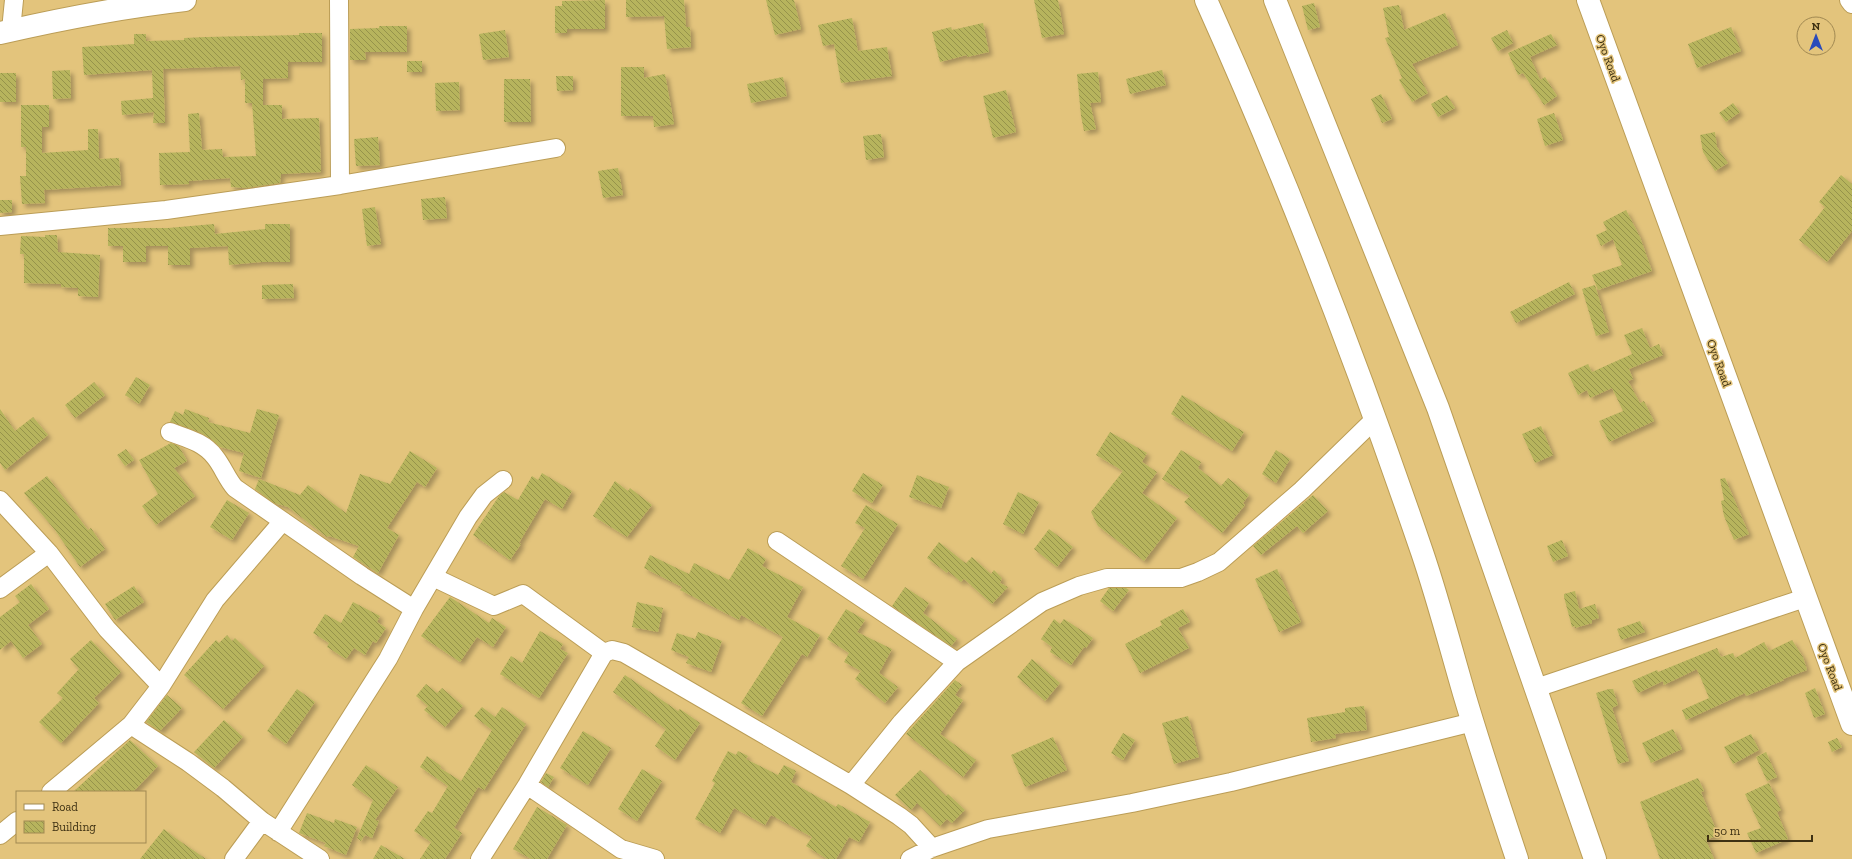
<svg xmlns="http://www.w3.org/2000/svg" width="1852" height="859" viewBox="0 0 1852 859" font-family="'Zilla Slab',serif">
	<defs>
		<pattern id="building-back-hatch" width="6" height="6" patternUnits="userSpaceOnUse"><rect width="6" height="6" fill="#b7b45d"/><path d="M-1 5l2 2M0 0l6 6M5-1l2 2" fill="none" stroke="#96934c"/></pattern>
		<filter id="shadow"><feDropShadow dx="3.5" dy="3.5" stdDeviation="2" flood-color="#0004"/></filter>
	</defs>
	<rect width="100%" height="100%" fill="#e3c47c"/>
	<path fill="url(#building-back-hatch)" filter="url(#shadow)" d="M605,0V29H567V33H555V6H562V1Z
		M626,0H684L686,27H690L691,47L667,49L664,16L626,17Z
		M766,0H794L801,29L775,35Z
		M1034,0H1058L1064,34L1042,38Z
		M1314,3L1320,27L1308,30L1302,6Z
		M1399,5L1404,30L1445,13L1458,45L1412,64L1428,93L1412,102L1399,80L1402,78L1385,38L1389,37L1383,8Z
		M852,18L858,51L887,47L892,76L841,83L834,44L823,46L818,25Z
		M983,23L989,52L967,57V55L940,62L932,32L951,27L952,30Z
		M379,26H407V52H365L366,60H350V29L379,28Z
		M1731,27L1741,51L1697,68L1688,44Z
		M505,30L509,57L483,60L479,34Z
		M1507,30L1513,43L1498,51L1491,38Z
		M299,33H322V62H288V78L263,79V105H282V119L319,118L321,172L281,174L280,183L245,188L231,187L230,178L189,181V184L160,185L159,153L190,152L188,114L199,113L202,150L222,149L223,157L256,156L252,103H245V79L241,80L240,66L163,69L165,123H153L154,112L122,115L121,101L153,98L152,70L84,75L82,47L134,44V34H146V41L184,40V38L206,37L299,35Z
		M1551,34L1557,45L1530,57L1540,80L1545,77L1557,96L1544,105L1523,73L1518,75L1508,53Z
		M407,61H422V72H407Z
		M621,67H644V78L665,74L674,124L654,127L653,116H621Z
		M70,70L71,98L53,99L52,71Z
		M1162,70L1166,85L1130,94L1126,79Z
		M1098,72L1101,102L1090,103L1096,129L1084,131L1081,116L1077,74Z
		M0,73H16V102H0Z
		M556,76H573V90L557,91Z
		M783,77L787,96L751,103L747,84Z
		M504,79H530L531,122H504Z
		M459,82L460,110L436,111L435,83Z
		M1006,90L1016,132L993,138L983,96Z
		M1381,94L1392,119L1382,123L1371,99Z
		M1447,95L1455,108L1438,117L1431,104Z
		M1733,103L1740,112L1726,122L1719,113Z
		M21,105H49V127H42V153L88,150V129H98L99,159L119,158L121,185L44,190L45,203L22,204L20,176H26V147H21Z
		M1554,113L1563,140L1545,146L1537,119Z
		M1715,132L1717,147L1728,163L1715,171L1703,152L1700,135Z
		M881,134L884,157L866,160L863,136Z
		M378,137L380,165L356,166L354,139Z
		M618,168L623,195L603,198L598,171Z
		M1841,175L1852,184V231L1827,262L1799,240L1825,207L1819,202Z
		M445,197L447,218L423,220L421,199Z
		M0,200H12V212L0,213Z
		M375,207L381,244L367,246L362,209Z
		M1626,210L1640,237L1652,271L1598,290L1592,275L1622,265L1613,239L1601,246L1596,235L1607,230L1603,222Z
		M214,224L215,234L265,229V224H290V262H261L229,265L228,246L190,248V265H168V246H146V262H123V246H108V228H168Z
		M45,235H57L58,252L100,255L98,297L78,296V288L61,287V284L24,283V254H20L21,236L45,237Z
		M1569,282L1575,294L1516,323L1510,312Z
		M293,284L294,298L262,299V285Z
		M1595,285L1609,332L1596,336L1582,289Z
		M1642,328L1650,348L1659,344L1663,355L1629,369L1633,379L1628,381L1640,403L1644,401L1654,421L1609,442L1599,421L1623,411L1612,388L1590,398L1587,390L1578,395L1568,373L1588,364L1592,372L1632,354L1624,335Z
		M136,377L150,385L139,404L125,395Z
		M94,382L105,395L75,418L65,405Z
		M1182,395L1244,432L1232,451L1171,414Z
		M0,409L15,431L33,417L48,435L5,470L0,463Z
		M185,409L209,418L208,422L250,433L257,409L279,415L261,478L239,471L244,453L220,447L211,439L199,432L170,422L175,411L183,415Z
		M1541,426L1553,455L1535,463L1522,434Z
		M1110,432L1147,453L1142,462L1157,472L1142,493L1177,518L1144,561L1098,526L1091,512L1123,471L1096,455Z
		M171,443L179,446L187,461L174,468L195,496L156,525L142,506L158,494L139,460Z
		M126,449L134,460L125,466L117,455Z
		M1181,450L1201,462L1198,468L1221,486L1228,478L1249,495L1243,503L1245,505L1222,533L1184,502L1190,496L1162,479Z
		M1276,450L1290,459L1276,483L1262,474Z
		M410,451L437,468L425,487L417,482L387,528L399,535L378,573L353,557L359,546L329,536L327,537L288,507L274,503L255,489L259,479L300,495L308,485L346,513L360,474L390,484Z
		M542,473L572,491L562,509L545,499L519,543L521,544L510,560L473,535L499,496L504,492L518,500L532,476L538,480Z
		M863,473L883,485L872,503L852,491Z
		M917,475L949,487L941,508L909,497Z
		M47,476L88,530L91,528L105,549L80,567L55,530L24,493Z
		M1725,478L1749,534L1734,540L1724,516L1721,501L1724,500L1720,479Z
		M615,481L628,491L630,488L652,505L627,537L593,516Z
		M1018,492L1039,502L1023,534L1003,524Z
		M1313,495L1328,511L1303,533L1297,526L1261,555L1253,546Z
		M227,500L249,513L232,540L210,527Z
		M866,505L898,524L863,579L841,566L865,528L855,523Z
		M1049,529L1073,547L1057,567L1034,549Z
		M1562,540L1568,556L1553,562L1547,546Z
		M939,542L964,562L966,563L972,557L991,574L994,570L1002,578L1000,583L1008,587L992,604L964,579L961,582L948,571L947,573L927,558Z
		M748,548L766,559L762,566L803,587L787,617L820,635L807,657L802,654L762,716L741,703L783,637L741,615L739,620L680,590L682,587L644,568L650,555L689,574L694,563L729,580Z
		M1277,569L1301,622L1279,632L1255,579Z
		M31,584L49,609L28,625L42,644L23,658L11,641L0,650V617L20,602L15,596Z
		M134,586L144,602L115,620L105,604Z
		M905,587L929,603L923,613L957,639L951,646L892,606Z
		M1109,588H1126L1129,590L1113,611L1100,601Z
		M1575,591L1579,609L1595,604L1599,618L1592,620V623L1575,628V626L1572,627L1564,597V594Z
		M450,597L489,623L492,618L506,627L493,647L477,637L460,662L421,636Z
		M353,602L380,616L377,622L386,628L376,643L373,641L365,655L354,648L346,659L327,647L329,643L313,633L325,614L341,623Z
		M637,602L663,608L658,632L632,627Z
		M846,609L865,620L857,632L892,649L879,673L898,687L885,703L855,679L861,671L844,662L849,653L827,639Z
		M1183,609L1190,622L1178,628L1189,648L1140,673L1125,644L1162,625L1160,621Z
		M1054,619L1060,624L1064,619L1093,638L1086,648L1084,647L1071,665L1050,652L1052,647L1041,639Z
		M1640,621L1645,632L1621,640L1617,629Z
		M540,631L563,644L560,649L568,653L539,698L500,674L511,656L522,663Z
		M698,632L722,641L711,672L686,663L689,657L671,650L677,633L695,639Z
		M227,635L232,641L235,638L264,666L223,709L184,675L216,640L219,643Z
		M91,640L121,672L94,698L99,703L61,743L39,722L63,698L57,693L79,669L70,659Z
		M1792,640L1803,657L1807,670L1783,679L1784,680L1746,696L1745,693L1686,720L1682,710L1709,698L1697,669L1664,685L1663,681L1638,693L1632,681L1657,670L1658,672L1717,648L1721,657L1733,653L1735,658L1764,642L1769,651Z
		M1032,659L1060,683L1045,701L1017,677Z
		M625,675L678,711L680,709L700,723L675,760L655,746L666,729L613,692Z
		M955,680L962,685L955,695L963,700L940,734L976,760L963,777L906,734Z
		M426,684L437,693L442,688L463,706L445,727L424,710L428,706L416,696Z
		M1815,688L1825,714L1814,718L1805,693Z
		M297,689L315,702L286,744L267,731Z
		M1609,689H1613L1618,705L1612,708L1629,761L1618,764L1596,693Z
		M167,695L182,708L160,731L146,722Z
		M1364,706L1367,730L1335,734L1336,738L1311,742L1307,718L1345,712V708Z
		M482,707L495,717L502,707L526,724L484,790L478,787L454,828L462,833L445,859H420L431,842L414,831L428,811L432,813L448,786L420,767L427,756L441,766L440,768L461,781L492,730L474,716Z
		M1188,716L1199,757L1174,764L1162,723Z
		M224,720L243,737L214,768L194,752Z
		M1673,729L1682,749L1651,763L1642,743Z
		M583,731L611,748L588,785L560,768Z
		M1123,733L1135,740L1123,760L1111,753Z
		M1751,734L1759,750L1733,764L1724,747Z
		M1053,737L1067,770L1025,787L1011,755Z
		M1837,738L1842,747L1832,752L1828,742Z
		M130,740L158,766L133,792H73Z
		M728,751L736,755L738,751L748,756L746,759L778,775L784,765L796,771L791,782L836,807L838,804L870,822L859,842L849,837L836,859H827L806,846L812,837L771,815L765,825L734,808L720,833L695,819L715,783L712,781Z
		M1766,752L1777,777L1767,781L1756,757Z
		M366,765L398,787L375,820L379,821L372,838L365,835L361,841L357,838L373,800L352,785Z
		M642,769L662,781L637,821L618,809Z
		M920,770L946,796L948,794L965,810L952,823L947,819L940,826L917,803L911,810L895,795Z
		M546,773L554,777L548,787L541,782Z
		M1698,778L1704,791L1701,792L1718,835L1706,840L1714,859H1660L1640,802Z
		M1769,783L1781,810L1777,812L1788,839L1756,853L1747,833L1761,828L1745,794Z
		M537,807L567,825L547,859H531L513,849Z
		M307,813L334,823L335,819L357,827L346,855L324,846L326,843L299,833Z
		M164,829L174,837L206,859H140Z
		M381,845L405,859H373Z"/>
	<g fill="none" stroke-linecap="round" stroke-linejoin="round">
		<g stroke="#bb9d56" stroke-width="20">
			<path id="minor" d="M339,0L340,185
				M1849,0L1852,4
				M11,30L14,0
				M0,226L166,210L340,185L556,148
				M170,432C186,438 204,442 215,457C223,467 227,479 235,488L362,576L414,609
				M0,500L49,553L107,629L161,686
				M777,541L957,662
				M433,577L494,606L523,594L604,653
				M0,589L49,553
				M1536,688L1805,598
				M131,725L188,762L223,788L262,821L320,859
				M527,785L621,849L655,859
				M851,785L902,722L957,662L1042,602L1079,586L1107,578H1181L1198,572L1219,562L1302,490L1375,419
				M51,792L131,725L161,686L215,600L283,521
				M278,832L388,659L414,609L468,517L484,495L503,480
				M0,835L17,821
				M234,859L262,821
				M480,859L527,785L604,653L612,650L624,653L851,785L899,816L911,825L932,848
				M910,859L932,848L988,829L1132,803L1231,782L1473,722"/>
		</g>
		<g stroke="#bb9d56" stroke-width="24">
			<path id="major" d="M0,33C61,19 123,7 185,0"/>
		</g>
		<g stroke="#bb9d56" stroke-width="24">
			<path id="highway" d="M1206,0C1287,180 1358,365 1422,552C1438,599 1451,649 1465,697C1481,751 1499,805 1517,859
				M1275,0L1438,408L1595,859
				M1588,0L1852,724"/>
		</g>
		<use href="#minor" stroke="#fff" stroke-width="18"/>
		<use href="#major" stroke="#fff" stroke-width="22"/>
		<use href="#highway" stroke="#fff" stroke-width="22"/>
	</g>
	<g text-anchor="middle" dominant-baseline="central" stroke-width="3" stroke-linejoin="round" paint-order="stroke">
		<g font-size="12" fill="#3e3113" stroke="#e3c47c">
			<text transform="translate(1608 58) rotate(70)">Oyo Road</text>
			<text transform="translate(1719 363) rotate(70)">Oyo Road</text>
			<text transform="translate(1830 667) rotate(69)">Oyo Road</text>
		</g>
	</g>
	<rect x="16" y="791" width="130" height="52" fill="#e3c47c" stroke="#a18952"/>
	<rect x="24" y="804" width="20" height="6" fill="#ffffff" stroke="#a18952"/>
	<text x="52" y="811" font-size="12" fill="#3e3113">Road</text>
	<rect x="24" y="821" width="20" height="12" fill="url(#building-back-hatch)" stroke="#a18952"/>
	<text x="52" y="831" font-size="12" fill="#3e3113">Building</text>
	<g transform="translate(1816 36)"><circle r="19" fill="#e3c47c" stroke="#a18952"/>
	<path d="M0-3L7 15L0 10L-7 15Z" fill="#2b4bba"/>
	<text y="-6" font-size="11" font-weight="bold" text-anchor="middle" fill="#3e3113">N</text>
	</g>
	<path d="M1708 835v6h104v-6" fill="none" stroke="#3e3113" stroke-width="2"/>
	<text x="1714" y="835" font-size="12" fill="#3e3113" stroke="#e3c47c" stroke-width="3" paint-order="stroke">50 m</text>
</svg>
